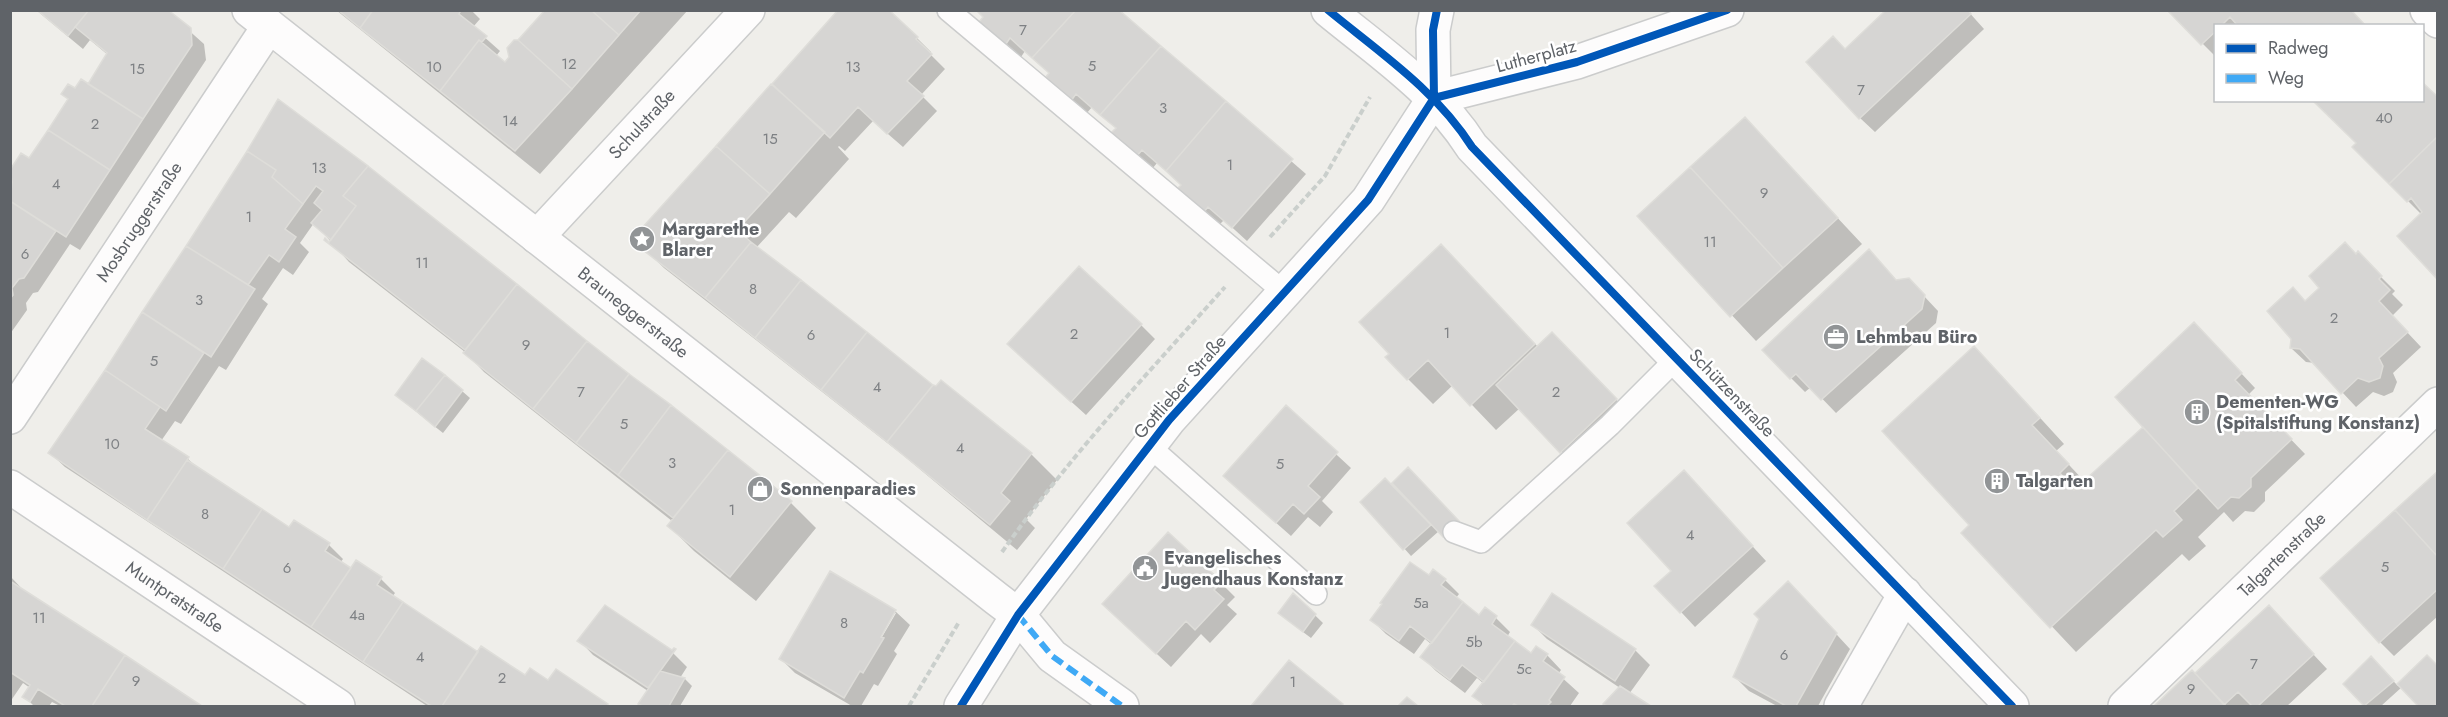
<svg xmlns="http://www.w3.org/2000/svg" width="2448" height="717" viewBox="0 0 2448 717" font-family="Jost,sans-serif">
	<rect width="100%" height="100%" fill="#efeeea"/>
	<path fill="#0003" fill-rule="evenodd" d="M36,10H166L204,44L206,60L80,250L70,244L38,292L33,293L26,303L27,310L10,334V188L14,183L10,180V173L30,160L69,100L63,94L89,86L108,55L90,40L83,49Z
		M336,10H471L480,19L473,27L500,51L496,56L506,64L519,41L547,10H688L540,174Z
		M840,10L917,38L931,52L930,54L945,69L921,95L937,111L903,147L873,121L845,151L839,146L838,147L849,159L796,218L789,212L756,248L936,388L1031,454L1057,480L1026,519L1035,528L1017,550L904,456L664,268L645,249L772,87Z
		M1117,10L1306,174L1247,241L1224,220L1218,226L1193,203L1182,185L1157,163L1152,169L1128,147L1117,129L1092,107L1086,114L1047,78L1051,74L1025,51L1021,57L981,22Z
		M1967,10L1984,29L1875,132L1860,118L1845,51Z
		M2169,10H2351L2366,26H2216V57Z
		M2422,100L2438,278L2422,215L2354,147Z
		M1745,119L1862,244L1756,341L1640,217Z
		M249,152L367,167L791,503L816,528L756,601L694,551L669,526L672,521L484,372L465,352L349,262L314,223L300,243L309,252L293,275L283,268L262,299L268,304L226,370L219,366L181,424L175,421L161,441L188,459L200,470L289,529L294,522L329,545L343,559L340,563L352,570L381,579L395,593L392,597L478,654L525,677L549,682L556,671L609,706H427L65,467L50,453Z
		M2356,256L2372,268L2395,291L2392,294L2403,305L2392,316L2421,347L2393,373L2397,382L2393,392L2384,396L2373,392L2356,407L2315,363L2306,362L2291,348L2306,302Z
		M1883,265L1897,281L1923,295L1938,311L1936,323L1836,413L1811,387L1805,392L1764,351Z
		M1466,271L1538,347L1566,348L1630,414L1575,466L1520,408L1496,430L1453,385L1433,404L1408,379Z
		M1141,325L1155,339L1086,415L1023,358Z
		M2208,338L2255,388L2248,395L2305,454L2265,492V501L2254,512L2245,511L2233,522L2224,512L2198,537L2206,546L2189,561L2182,554L2076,652L1964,533L1971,525L1999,373L2064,444L2056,451L2085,482L2145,427Z
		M462,391L470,398L443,433L404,402Z
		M1286,408L1351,468L1322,501L1333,512L1320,527L1308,517L1291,536L1239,490Z
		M1408,469L1466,529L1451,543L1439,531L1411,556L1363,502L1392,485Z
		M2438,472V616L2394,656L2380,642Z
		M1698,487L1766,561L1695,627L1657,586L1673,571Z
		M10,576L25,592L199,706H60L52,702L49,706H34L24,696L30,688L23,683L10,702Z
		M1429,577L1445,580L1459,594L1456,598L1480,617L1496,618L1510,632L1507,637L1531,655L1536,648L1547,655L1561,670L1558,674L1579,693L1570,706H1484L1474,696L1483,683L1477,678L1465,693L1436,671L1422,657L1431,644L1425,639L1414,654L1386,634L1372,620Z
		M1221,583L1235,597L1227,605L1237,614L1210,643L1201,634L1171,667L1118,618Z
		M1294,595L1323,623L1311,638L1287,620Z
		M1552,595L1635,650L1650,665L1629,694L1648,706H1608L1605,704L1620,688L1547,639L1533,625Z
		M1802,597L1850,649L1818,706H1777L1749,691L1735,677Z
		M2269,607L2327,669L2287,706H2156L2192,672L2195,675Z
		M895,611L910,625L894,651L897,654L878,686L874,684L861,706H852L795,673L781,659ZM893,613H896L878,644L876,642Z
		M579,640L673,653L687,667L680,678L685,679L692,686L680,706H642L640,704L648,691L593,655Z
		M2427,657L2438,668V706H2421L2402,687L2381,706H2366L2345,684L2371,658L2398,686Z
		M1289,663L1344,706H1253Z"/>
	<path fill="#d6d5d3" stroke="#deddd9" stroke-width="1.5" d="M37,10H89L68,36Z
		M89,10H168L191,28L192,45L143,119L88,84L107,53L75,27Z
		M338,10H373L360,28Z
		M373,10H461L459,14L487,36L482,42L479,40L440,91L360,28Z
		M545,10H591L619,35L572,89L518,40Z
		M591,10H641L619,35Z
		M838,10H889L918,37L916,39L932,54L907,81L924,96L887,134L858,107L830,138L772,84Z
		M976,10H1076L1032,58L1010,38L1006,44L979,22L983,17Z
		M1076,10H1119L1161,46L1100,115L1076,94L1071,101L1045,78L1049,73L1032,58Z
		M1886,10H1968L1971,14L1859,119L1806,62L1833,36L1845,49Z
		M2167,10H2351L2366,26H2238L2230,17L2221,26H2216V31L2201,45Z
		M479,40L505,62L509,57L507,48L514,40H518L572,89L515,151L440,91Z
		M1161,46L1226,101L1166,171L1142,150L1137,156L1111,133L1116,128L1100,115Z
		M81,79L143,119L110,170L48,130L68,99L61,94L68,84L75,88Z
		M2422,82L2438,97V136L2389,184L2352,147L2356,143L2312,100H2422Z
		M771,84L825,132L770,194L716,146Z
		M278,99L368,166L343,196L356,206L331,240L311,223L322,210L314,203L323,191L316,186L303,204L272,177L276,170L247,151Z
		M1226,101L1293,159L1232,228L1208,207L1203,213L1177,189L1181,185L1166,171Z
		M1745,117L1838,218L1783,268L1690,167Z
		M48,130L110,170L66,237L10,201L12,182L10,170L21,153L29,158Z
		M2438,136V280L2397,236L2422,212L2411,198L2407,202L2389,184Z
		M716,146L770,194L737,230L751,242L705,298L643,250L641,229Z
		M247,151L276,170L272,177L303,204L285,229L296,237L279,262L269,255L248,285L186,246Z
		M368,166L517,284L465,350L324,240L325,238L329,242L356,206L343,196Z
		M1690,167L1783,268L1730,317L1637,216Z
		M10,201L56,231L24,278L19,279L12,288L13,295L10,299Z
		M751,242L801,280L755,338L705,298Z
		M2345,242L2356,254L2358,251L2382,276L2379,279L2390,290L2379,301L2408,332L2379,358L2383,366L2380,378L2369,382L2358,378L2341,394L2300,349L2290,348L2291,339L2267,311L2293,287L2305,301L2319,288L2309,276Z
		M1441,244L1535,344L1470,406L1428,360L1407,380L1385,357L1389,354L1359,322Z
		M186,246L255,289L211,357L142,312Z
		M1869,249L1896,280L1909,278L1925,295L1922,309L1821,400L1796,374L1790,379L1762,350Z
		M1079,266L1142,324L1071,402L1007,344Z
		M801,280L867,332L821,390L755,338Z
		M517,284L587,341L533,409L463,353Z
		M142,312L204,353L166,411L105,370Z
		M2194,322L2242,373L2235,380L2292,439L2251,478V487L2239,498L2231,497L2218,509L2115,397Z
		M867,332L933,385L887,442L821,390Z
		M1552,332L1617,399L1560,453L1496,385Z
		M587,341L629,374L576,443L533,409Z
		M1974,346L2040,418L2032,425L2069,464L2060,473L2074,490L2143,427L2198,488L2174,511L2182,520L2163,537L2156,530L2050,628L1961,533L1969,525L1882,431Z
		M422,358L445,375L416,411L395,395Z
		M105,370L160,407L145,429L189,457L147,520L48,453Z
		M629,374L671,405L618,475L576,443Z
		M445,375L463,390L435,427L416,411Z
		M941,380L1032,453L1001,493L1010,501L990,525L887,442L933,385L936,386Z
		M671,405L728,450L673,518L618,475Z
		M1286,405L1338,452L1308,486L1320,497L1304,514L1293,504L1276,523L1223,476Z
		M728,450L792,501L730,577L667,526Z
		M187,460L262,509L223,569L147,520Z
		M1408,467L1459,521L1443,537L1392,483Z
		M1684,470L1753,546L1680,613L1654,586L1671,571L1627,523Z
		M2438,471V557L2395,510Z
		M1385,478L1431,525L1403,550L1360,502Z
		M262,509L289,527L294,520L330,543L325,551L351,568L311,627L223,569Z
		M2395,510L2438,557V589L2379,643L2320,578Z
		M1168,532L1222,582L1214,590L1224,599L1195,630L1186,621L1156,654L1102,604Z
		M356,560L382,577L377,585L403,602L363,662L311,627Z
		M1410,562L1429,575L1433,569L1446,579L1441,585L1463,602L1432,643L1410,626L1399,641L1370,620L1382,604L1380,603Z
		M830,571L896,610L881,637L884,638L863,673L860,671L844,698L779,659Z
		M10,581L125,655L92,706H65L38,689L30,702L22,697L30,685L10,672Z
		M1788,581L1837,633L1796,706H1786L1733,677L1759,619L1754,614Z
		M1293,593L1316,614L1303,632L1278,613Z
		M1552,593L1636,649L1615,681L1531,625Z
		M403,602L478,652L442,706H431L363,662Z
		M1463,602L1479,615L1485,607L1497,616L1492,624L1515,641L1484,682L1462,665L1450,680L1420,657Z
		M605,605L672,650L674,648L676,649L648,688L577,641Z
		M2269,605L2314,654L2258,706H2252L2238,692L2224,705L2195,673Z
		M1515,641L1531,653L1536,646L1548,654L1543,661L1565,677L1549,700L1551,702L1547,706H1518L1514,704L1512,706H1486L1472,696Z
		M481,646L525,675L530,668L548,680L556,669L608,704L607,706H442Z
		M125,655L202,706H92Z
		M2427,655L2438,666V706H2418L2397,684Z
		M2371,656L2394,681L2364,706L2343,684Z
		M1289,660L1343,704L1341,706H1251Z
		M2192,670L2226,706H2154Z
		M660,671L685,678L669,706H642L638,704Z
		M1620,686L1651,706H1607L1603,704Z
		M1407,697L1418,706H1398Z"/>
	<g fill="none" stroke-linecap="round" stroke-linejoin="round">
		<g stroke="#cbcccc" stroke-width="24">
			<path id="service" d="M948,10L1284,292
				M1149,446L1316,594
				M1454,532L1481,542L1610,425L1677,358"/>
		</g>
		<g stroke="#cbcccc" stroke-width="36">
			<g id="minor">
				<path id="s1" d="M249,10L997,599L1018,615L1052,656L1122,706"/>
				<path d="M1328,10C1379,52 1436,90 1472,147L2012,706"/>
				<path d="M1434,98L1577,62L1727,10"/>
				<path d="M1434,98L1433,30L1437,10"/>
				<path id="s2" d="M537,237L748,10"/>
				<path id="s3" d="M10,417L269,26"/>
				<path id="s4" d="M10,487L338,706"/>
				<path d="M961,706L1018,615L1149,446L1169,420L1368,200L1434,98"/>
				<path d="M1841,706L1905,594"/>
				<path id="s5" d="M2125,706L2438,404"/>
			</g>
		</g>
		<g stroke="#cacacb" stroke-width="36">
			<path id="secondary" d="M2427,10L2438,21"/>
		</g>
		<path stroke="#cacfcc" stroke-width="4" stroke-dasharray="6 3" stroke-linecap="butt" d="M1270,237L1325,176L1370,97
			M1002,552C1069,457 1148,373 1225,287
			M909,706L959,622"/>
		<use href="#service" stroke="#fdfcfc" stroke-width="21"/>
		<use href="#minor" stroke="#fdfcfc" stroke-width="33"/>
		<use href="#secondary" stroke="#fdfcfc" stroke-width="33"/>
		<path stroke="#3fa9f5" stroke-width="6" stroke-dasharray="12 6" stroke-linecap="butt" d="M1018,615L1052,656L1122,706"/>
		<g stroke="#fff" stroke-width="11">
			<path id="cycleway" d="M1328,10C1379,52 1436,90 1472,147L2012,706
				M1434,98L1577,62L1727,10
				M1434,98L1433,30L1437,10
				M961,706L1018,615L1149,446L1169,420L1368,200L1434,98"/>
		</g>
		<use href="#cycleway" stroke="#0057b8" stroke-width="8"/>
	</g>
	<defs>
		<g id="sight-disc" transform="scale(1.35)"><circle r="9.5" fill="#919496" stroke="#fff"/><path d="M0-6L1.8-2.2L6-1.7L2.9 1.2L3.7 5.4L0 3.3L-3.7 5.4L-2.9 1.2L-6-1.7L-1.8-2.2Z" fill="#fff"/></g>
		<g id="office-disc" transform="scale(1.35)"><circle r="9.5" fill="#919496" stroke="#fff"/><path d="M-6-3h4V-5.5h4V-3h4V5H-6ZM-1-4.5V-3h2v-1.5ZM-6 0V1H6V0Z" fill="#fff"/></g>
		<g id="building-disc" transform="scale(1.35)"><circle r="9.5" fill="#919496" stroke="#fff"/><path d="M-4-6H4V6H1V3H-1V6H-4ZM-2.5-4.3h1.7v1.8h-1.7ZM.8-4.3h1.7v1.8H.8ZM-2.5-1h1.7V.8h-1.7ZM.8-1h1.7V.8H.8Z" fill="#fff"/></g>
		<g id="shop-disc" transform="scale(1.35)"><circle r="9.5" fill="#919496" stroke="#fff"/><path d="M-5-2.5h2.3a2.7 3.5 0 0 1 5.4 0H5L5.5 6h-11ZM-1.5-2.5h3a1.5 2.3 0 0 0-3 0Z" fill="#fff"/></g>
		<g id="civic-disc" transform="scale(1.35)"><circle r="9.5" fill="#919496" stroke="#fff"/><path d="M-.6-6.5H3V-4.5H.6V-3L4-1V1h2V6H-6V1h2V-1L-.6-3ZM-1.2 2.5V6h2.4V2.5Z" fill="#fff"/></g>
	</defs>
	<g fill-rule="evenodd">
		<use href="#sight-disc" x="642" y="239"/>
		<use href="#office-disc" x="1836" y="337"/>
		<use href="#building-disc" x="2197" y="412"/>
		<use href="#building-disc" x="1997" y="481"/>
		<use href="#shop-disc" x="760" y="489"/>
		<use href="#civic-disc" x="1145" y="568"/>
	</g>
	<g text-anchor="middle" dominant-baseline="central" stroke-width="5" stroke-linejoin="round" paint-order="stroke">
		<g font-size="15" fill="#7e8184">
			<text x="1023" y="30">7</text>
			<text x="569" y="64">12</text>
			<text x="1092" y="66">5</text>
			<text x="434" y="67">10</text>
			<text x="853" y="67">13</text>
			<text x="137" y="69">15</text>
			<text x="1861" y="90">7</text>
			<text x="1163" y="108">3</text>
			<text x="2384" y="118">40</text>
			<text x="510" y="121">14</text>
			<text x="95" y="124">2</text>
			<text x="770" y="139">15</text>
			<text x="1230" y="165">1</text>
			<text x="319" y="168">13</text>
			<text x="56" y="184">4</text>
			<text x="1764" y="193">9</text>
			<text x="249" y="217">1</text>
			<text x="1710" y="242">11</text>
			<text x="25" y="254">6</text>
			<text x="422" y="263">11</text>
			<text x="753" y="289">8</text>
			<text x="199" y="300">3</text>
			<text x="2334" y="318">2</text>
			<text x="1447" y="333">1</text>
			<text x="1074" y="334">2</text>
			<text x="811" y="335">6</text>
			<text x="526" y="345">9</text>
			<text x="154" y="361">5</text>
			<text x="877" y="387">4</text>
			<text x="581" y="392">7</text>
			<text x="1556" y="392">2</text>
			<text x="624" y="424">5</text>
			<text x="112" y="444">10</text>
			<text x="960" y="448">4</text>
			<text x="672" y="463">3</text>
			<text x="1280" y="464">5</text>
			<text x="732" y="510">1</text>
			<text x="205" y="514">8</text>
			<text x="1690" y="535">4</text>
			<text x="2385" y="567">5</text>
			<text x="287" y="568">6</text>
			<text x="1421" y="603">5a</text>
			<text x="357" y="615">4a</text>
			<text x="39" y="618">11</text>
			<text x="844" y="623">8</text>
			<text x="1474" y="642">5b</text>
			<text x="1784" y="655">6</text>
			<text x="420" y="657">4</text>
			<text x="2254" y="664">7</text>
			<text x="1524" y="669">5c</text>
			<text x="502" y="678">2</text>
			<text x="136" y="681">9</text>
			<text x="1293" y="682">1</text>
			<text x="2191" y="689">9</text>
		</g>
		<g font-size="18" fill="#5f6368" stroke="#fff">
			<text transform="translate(1536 56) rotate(-15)">Lutherplatz</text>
			<text stroke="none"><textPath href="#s2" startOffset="154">Schulstraße</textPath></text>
			<text stroke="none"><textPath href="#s3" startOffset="234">Mosbruggerstraße</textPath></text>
			<text stroke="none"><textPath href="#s1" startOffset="489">Brauneggerstraße</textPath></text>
			<text transform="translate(1180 387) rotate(-49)">Gottlieber Straße</text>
			<text transform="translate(1732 393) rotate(46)">Schützenstraße</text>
			<text stroke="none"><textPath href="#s5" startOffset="218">Talgartenstraße</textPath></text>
			<text stroke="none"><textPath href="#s4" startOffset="198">Muntpratstraße</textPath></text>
		</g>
		<g font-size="18" font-weight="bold" fill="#5f6368" stroke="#fff" text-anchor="start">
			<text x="662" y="229">Margarethe<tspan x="662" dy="21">Blarer</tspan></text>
			<text x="1856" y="337">Lehmbau Büro</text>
			<text x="2216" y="402">Dementen-WG<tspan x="2216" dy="21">(Spitalstiftung Konstanz)</tspan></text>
			<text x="2016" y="481">Talgarten</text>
			<text x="780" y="489">Sonnenparadies</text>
			<text x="1164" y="558">Evangelisches<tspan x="1164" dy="21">Jugendhaus Konstanz</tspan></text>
		</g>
	</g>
	<rect width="2448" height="717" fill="none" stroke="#5f6368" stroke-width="24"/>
	<rect x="2214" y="24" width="210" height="78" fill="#ffffff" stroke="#bfc1c3" stroke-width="1.5"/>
	<rect x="2226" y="44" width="30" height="9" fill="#0057b8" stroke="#bfc1c3" stroke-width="1.5"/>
	<text x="2268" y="54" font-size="18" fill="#5f6368">Radweg</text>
	<rect x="2226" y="74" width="30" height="9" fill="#3fa9f5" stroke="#bfc1c3" stroke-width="1.5"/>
	<text x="2268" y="84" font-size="18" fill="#5f6368">Weg</text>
</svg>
